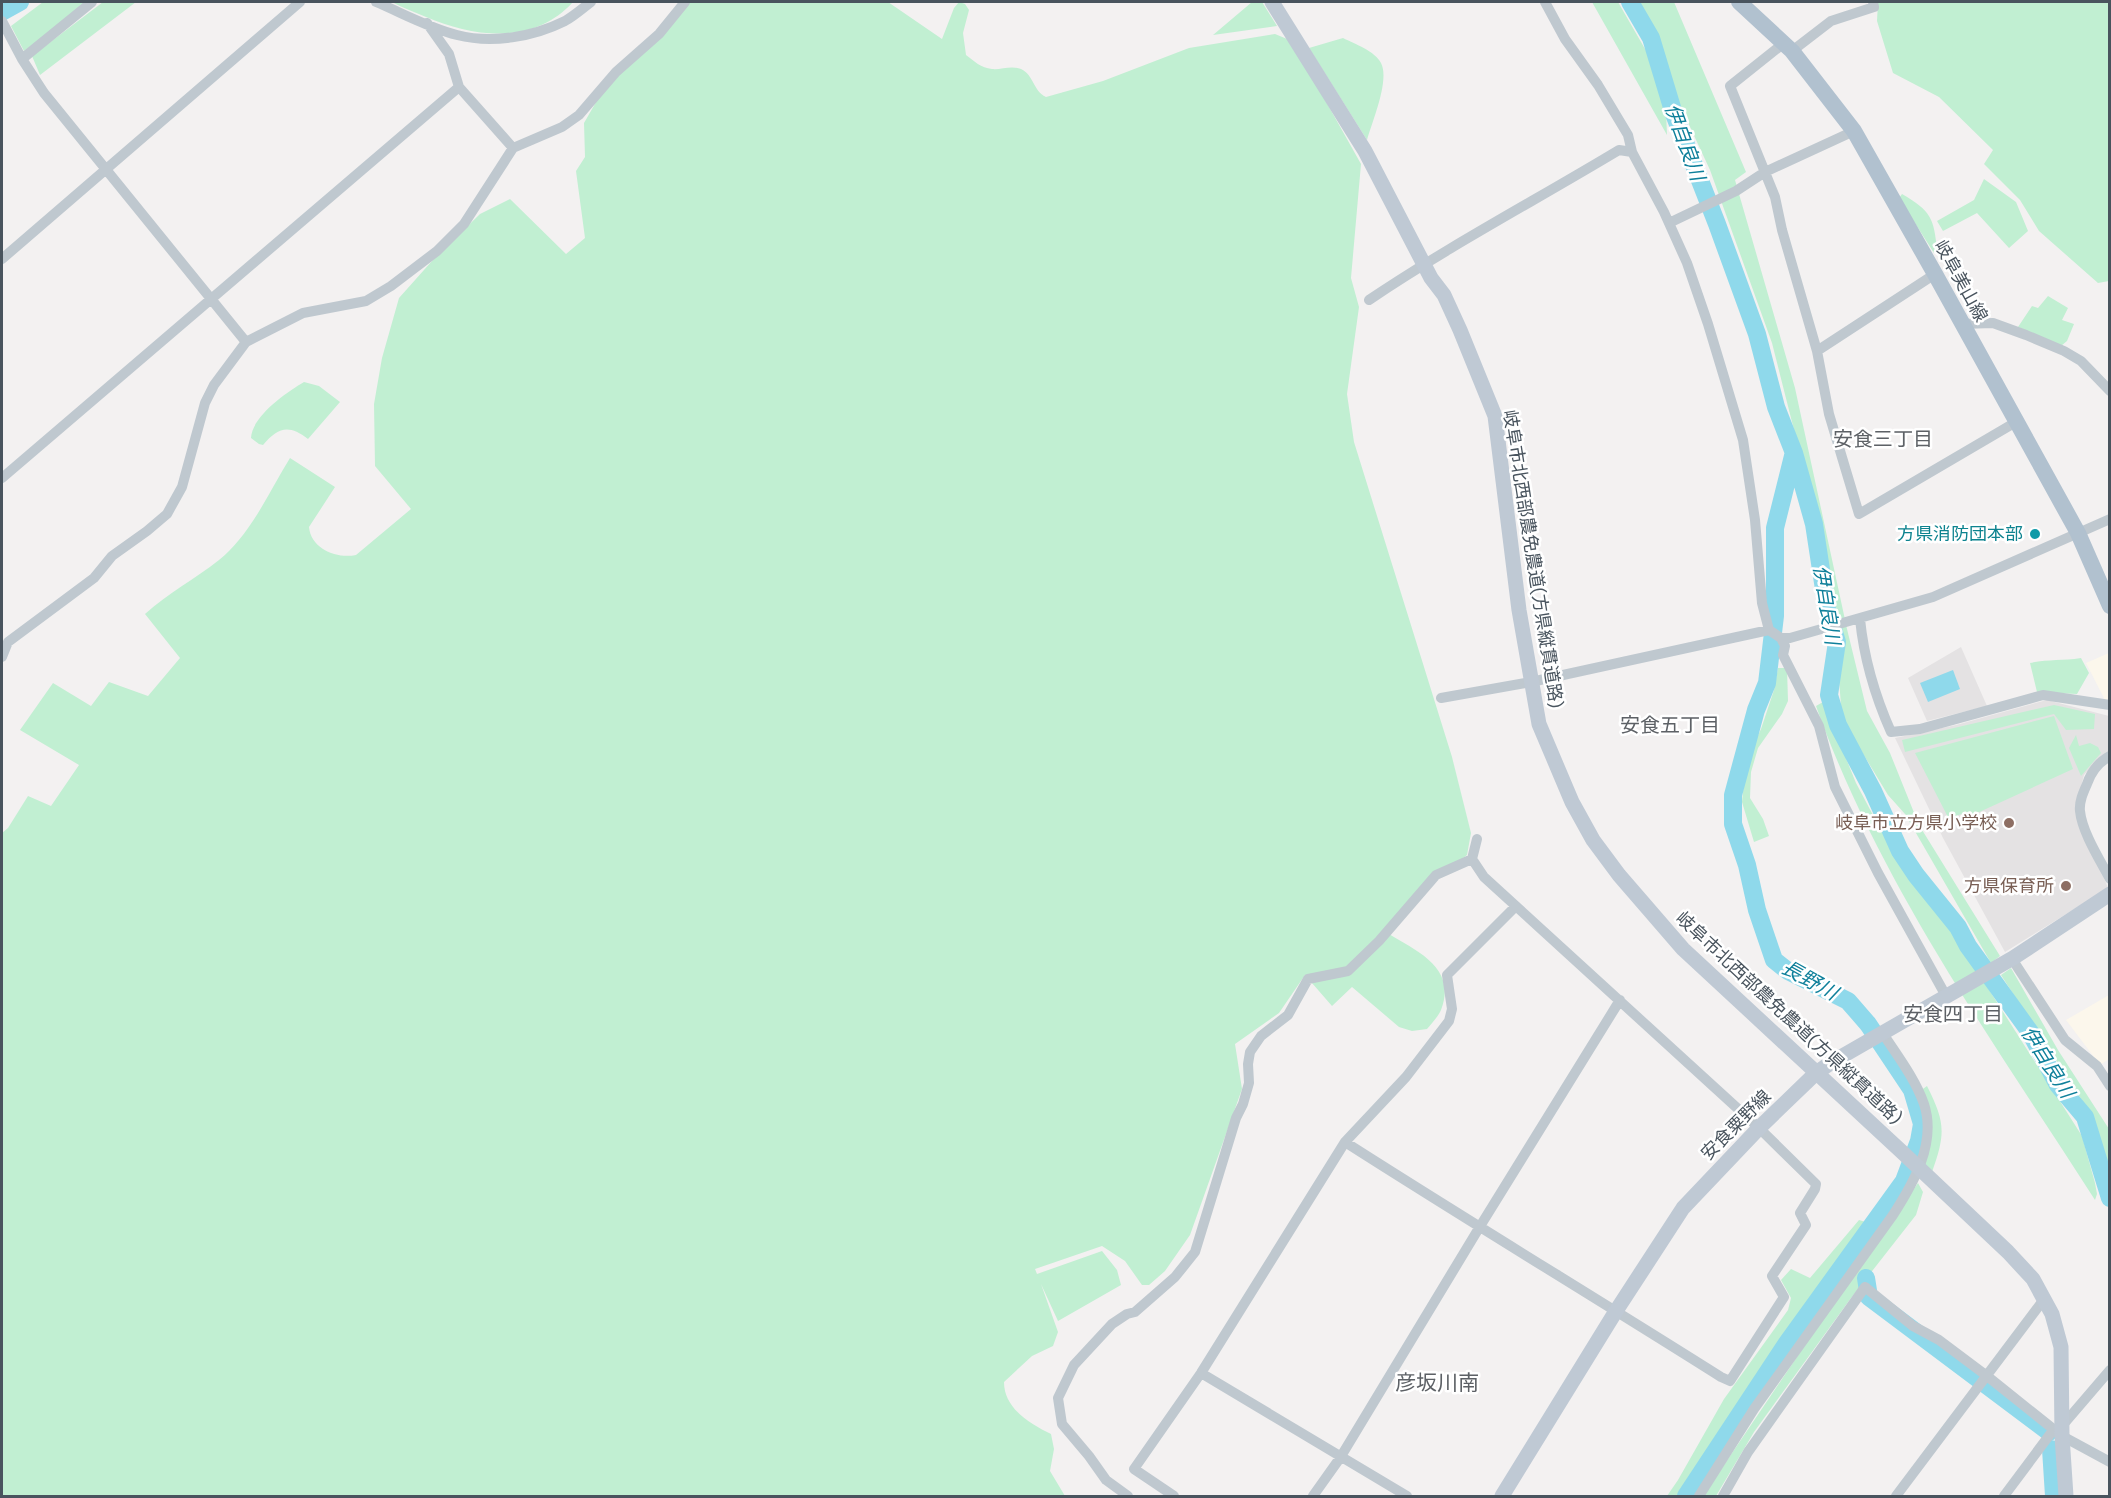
<svg xmlns="http://www.w3.org/2000/svg" width="2111" height="1498" viewBox="0 0 2111 1498" font-family="'DM Sans','Noto Sans JP',sans-serif">
	<rect width="100%" height="100%" fill="#f3f1f1"/>
	<path fill="#fcf7ec" d="M2109,653V702H2106L2086,663Z
		M2109,995V1059L2100,1065L2066,1020Z"/>
	<path fill="#e4e2e3" d="M1961,647L1987,706L1927,721L1908,678Z
		M2047,700L2109,716V752L2101,756L2084,775L2076,807L2108,888L2005,952L1943,838L1895,738L1956,725Z"/>
	<path fill="#c1efd2" d="M43,2H92L24,51L11,26Z
		M103,2H136L40,75L32,56Z
		M392,2H573C534,45 476,38 426,17C415,12 403,8 392,2Z
		M684,2H888L942,39L954,8L959,2L965,4L969,10L963,33L966,55C974,61 981,68 992,69C1001,70 1011,65 1021,69C1034,75 1033,91 1046,97L1103,81L1189,48L1275,34L1292,41L1361,164L1351,278L1359,307L1347,394L1354,442L1452,757L1471,833L1467,855L1419,894L1384,931C1414,950 1458,966 1441,1010C1438,1017 1431,1024 1427,1029L1412,1031L1399,1027L1352,987L1332,1006L1305,975L1279,1013L1235,1044L1242,1089L1190,1235L1165,1271L1149,1285H1142L1125,1261L1102,1246L1035,1269L1037,1274L1102,1251L1117,1270L1121,1285L1058,1321L1041,1284L1058,1332L1053,1346L1032,1356L1004,1382C1004,1409 1031,1424 1051,1434L1054,1449L1050,1471L1065,1496H2V833L8,828L28,796L51,806L79,765L20,730L53,683L91,706L109,682L148,696L180,658L145,614C168,593 195,579 219,560C251,534 269,492 290,458L335,487L309,527C311,549 337,559 356,555L411,509L375,466L374,404L382,358L399,298L432,261L480,214L510,199L566,254L585,238L576,171L585,157L584,123L603,90Z
		M1252,2H1262L1277,26L1213,35Z
		M1592,2H1618L1656,68L1666,111L1667,135Z
		M1640,2H1674L1746,172L1735,180L1795,388L1847,629L1867,711L1890,753L1919,825L2000,956L1991,963L1905,814L1888,795L1842,719L1838,666L1841,651L1838,633L1810,493L1772,343L1710,170L1678,101Z
		M1878,2H2109V281L2098,283L2039,231L2020,200L1984,164L1993,150L1939,97L1893,73L1877,21Z
		M1343,38C1355,44 1375,51 1381,63C1390,80 1372,122 1367,140L1309,48Z
		M1984,179L2016,202L2028,231L2009,248L1977,213L1943,231L1937,221L1974,200Z
		M1902,194C1931,211 1934,218 1937,250L1934,253L1899,198Z
		M2048,296L2068,308L2062,320L2074,324L2067,341L2061,346L2018,327L2032,306L2038,308Z
		M304,382L319,386L340,402L308,439C289,424 278,427 263,445L259,444L251,438C252,416 287,392 304,382Z
		M2081,658L2089,673L2077,694L2037,692L2030,663C2048,659 2062,661 2081,658Z
		M1778,668H1787L1788,701L1782,714L1758,748L1751,772L1750,798L1763,819L1769,836L1754,842L1742,802L1746,761L1761,729L1774,690Z
		M1823,702L1856,783L1883,834L1958,941L2082,1136L2095,1183L2097,1194L2095,1200C1993,1041 1880,885 1816,706Z
		M2054,705L2095,714L2094,729L2066,730L2054,714L1905,752L1902,740Z
		M2054,716L2073,769L1964,819L1961,814L1949,819L1915,753Z
		M2076,735L2079,746L2090,743L2098,747L2101,753L2081,776L2069,748Z
		M2011,968L2058,1050L2109,1129V1184L2105,1176L2098,1131L2085,1105L2001,975Z
		M1927,1086C1945,1122 1946,1133 1932,1172L1925,1166L1920,1091Z
		M1918,1183L1923,1192L1916,1215L1851,1298L1754,1432L1716,1496H1703L1805,1345Z
		M1859,1220L1872,1224L1791,1337L1683,1496H1667L1678,1480L1724,1399L1788,1310L1791,1298L1781,1280L1791,1269L1810,1278Z"/>
	<path fill="#8fd9eb" d="M1953,670L1960,689L1928,702L1920,683Z"/>
	<g fill="none" stroke-linecap="round" stroke-linejoin="round">
		<path stroke="#8fd9eb" stroke-width="18" d="M1630,2L1651,38L1674,114L1717,224L1757,334L1776,407L1794,453L1814,524L1827,609L1837,642L1829,695L1838,725L1873,791L1900,851L1916,875L1958,927L1968,946L2030,1032L2058,1085L2085,1117L2110,1198
			M2,12L20,2
			M1866,1278L1869,1297L2049,1432
			M2051,1449L2054,1496
			M1686,1496L1787,1343L1904,1181L1919,1141L1922,1124L1912,1090L1868,1024L1848,1001L1788,971L1774,960L1757,910L1747,865L1733,824V795L1756,710L1767,683L1775,616V528L1793,456"/>
		<path stroke="#bfc8cf" stroke-width="10" d="M376,2C402,13 429,28 457,35C492,44 533,37 565,21C574,16 583,8 591,2
			M1545,2L1565,39L1598,85L1628,135L1632,152L1664,212L1687,263L1708,324L1743,440L1755,520L1762,603L1769,630L1781,638L1785,646L1783,655L1819,726L1835,787L1878,873L1946,996
			M2,21L22,59L44,93L246,342
			M427,23L449,54L459,87L513,148
			M1784,43L1730,86L1775,197L1782,230L1817,351L1829,414L1859,514L2016,422
			M1792,51L1831,21L1874,7L1873,2
			M22,59L92,2
			M1669,223L1736,191L1765,172L1854,131
			M2,259L300,2
			M1369,300C1449,246 1536,200 1619,150L1632,152
			M1962,324L1993,323L2026,335L2064,351L2081,361L2110,391
			M1817,351L1935,274
			M2,478L459,87
			M1860,619C1864,659 1875,696 1891,732L1920,729L2043,695L2110,705
			M1781,638H1790L1933,597L2110,519
			M2,657L8,642L94,578L112,556L147,531L167,514L182,487L205,403L214,385L246,342L303,313L366,301L391,286L437,251L464,224L513,148L562,127L579,115L616,72L659,34L685,2
			M1441,698L1531,682L1769,630
			M2110,756C2099,762 2091,772 2087,784C2083,793 2079,802 2080,811C2082,832 2100,860 2110,879
			M2016,965L2065,1040L2097,1066L2110,1086
			M1345,1142C1470,1222 1596,1298 1721,1377L1730,1381L1784,1297L1772,1276L1806,1225L1800,1213L1815,1189L1816,1184L1759,1128L1484,877L1472,859L1477,839
			M1201,1373L1407,1496
			M2062,1426L2110,1370
			M1128,1496L1106,1480L1089,1456L1062,1424L1058,1398L1074,1365L1112,1324L1127,1314L1135,1312L1175,1277L1195,1252L1236,1118L1243,1104L1249,1083L1248,1064L1250,1052L1261,1036L1288,1015L1308,979L1348,971L1379,941L1436,875L1472,859
			M1174,1496L1134,1469L1201,1373L1345,1142L1406,1077L1449,1021L1452,1009L1447,975L1516,906
			M1313,1496L1340,1458L1479,1228L1620,1000
			M1699,1496L1754,1409L1893,1215C1913,1184 1937,1143 1924,1104C1915,1078 1896,1054 1882,1032
			M1723,1496L1748,1452L1865,1287L1913,1326L1939,1340L1987,1376L2062,1436L2110,1462
			M1896,1496L2045,1298
			M2004,1496L2054,1429"/>
		<path stroke="#bfc9d4" stroke-width="15" d="M1272,2L1365,151L1431,278L1444,295L1460,330L1495,416L1519,610L1539,724L1572,802L1593,840L1619,875L1683,949L1902,1152L2008,1252L2033,1279L2052,1314L2061,1347L2062,1436L2066,1496
			M1502,1496L1616,1311L1683,1208L1759,1128L1816,1073L1832,1062L2013,958L2110,894"/>
		<path stroke="#b1c1cf" stroke-width="16" d="M1739,2L1792,51L1854,131L1935,274L2078,533L2110,606"/>
	</g>
	<circle fill="#0f9aa8" stroke="#fff" stroke-width="2" cx="2035" cy="534" r="6"/>
	<g fill="#8d6e63" stroke="#fff" stroke-width="2">
		<circle cx="2009" cy="823" r="6"/>
		<circle cx="2066" cy="886" r="6"/>
	</g>
	<g text-anchor="middle" dominant-baseline="central" stroke-width="5" stroke-linejoin="round" paint-order="stroke">
		<g font-size="18" fill="#49545e" stroke="#fff">
			<text transform="translate(1961 281) rotate(61)">岐阜美山線</text>
			<text transform="translate(1533 559) rotate(81)">岐阜市北西部農免農道(方県縦貫道路)</text>
			<text transform="translate(1789 1018) rotate(43)">岐阜市北西部農免農道(方県縦貫道路)</text>
			<text transform="translate(1736 1125) rotate(-45)">安食粟野線</text>
		</g>
		<g font-size="18" fill="#0d838f" stroke="#fff" text-anchor="end">
			<text x="2023" y="534">方県消防団本部</text>
		</g>
		<g font-size="18" fill="#785e54" stroke="#fff" text-anchor="end">
			<text x="1997" y="823">岐阜市立方県小学校</text>
			<text x="2054" y="886">方県保育所</text>
		</g>
		<g font-size="20" font-style="italic" fill="#0f809b" stroke="#fff">
			<text transform="translate(1685 142) rotate(70)">伊自良川</text>
			<text transform="translate(1827 605) rotate(81)">伊自良川</text>
			<text transform="translate(1810 980) rotate(29)">長野川</text>
			<text transform="translate(2048 1062) rotate(58)">伊自良川</text>
		</g>
		<g font-size="20" fill="#5d6166" stroke="#fff">
			<text x="1883" y="439">安食三丁目</text>
			<text x="1670" y="725">安食五丁目</text>
			<text x="1953" y="1014">安食四丁目</text>
		</g>
		<g font-size="21" fill="#5d6166" stroke="#fff">
			<text x="1437" y="1383">彦坂川南</text>
		</g>
	</g>
	<rect width="2111" height="1498" fill="none" stroke="#49545e" stroke-width="6"/>
</svg>
